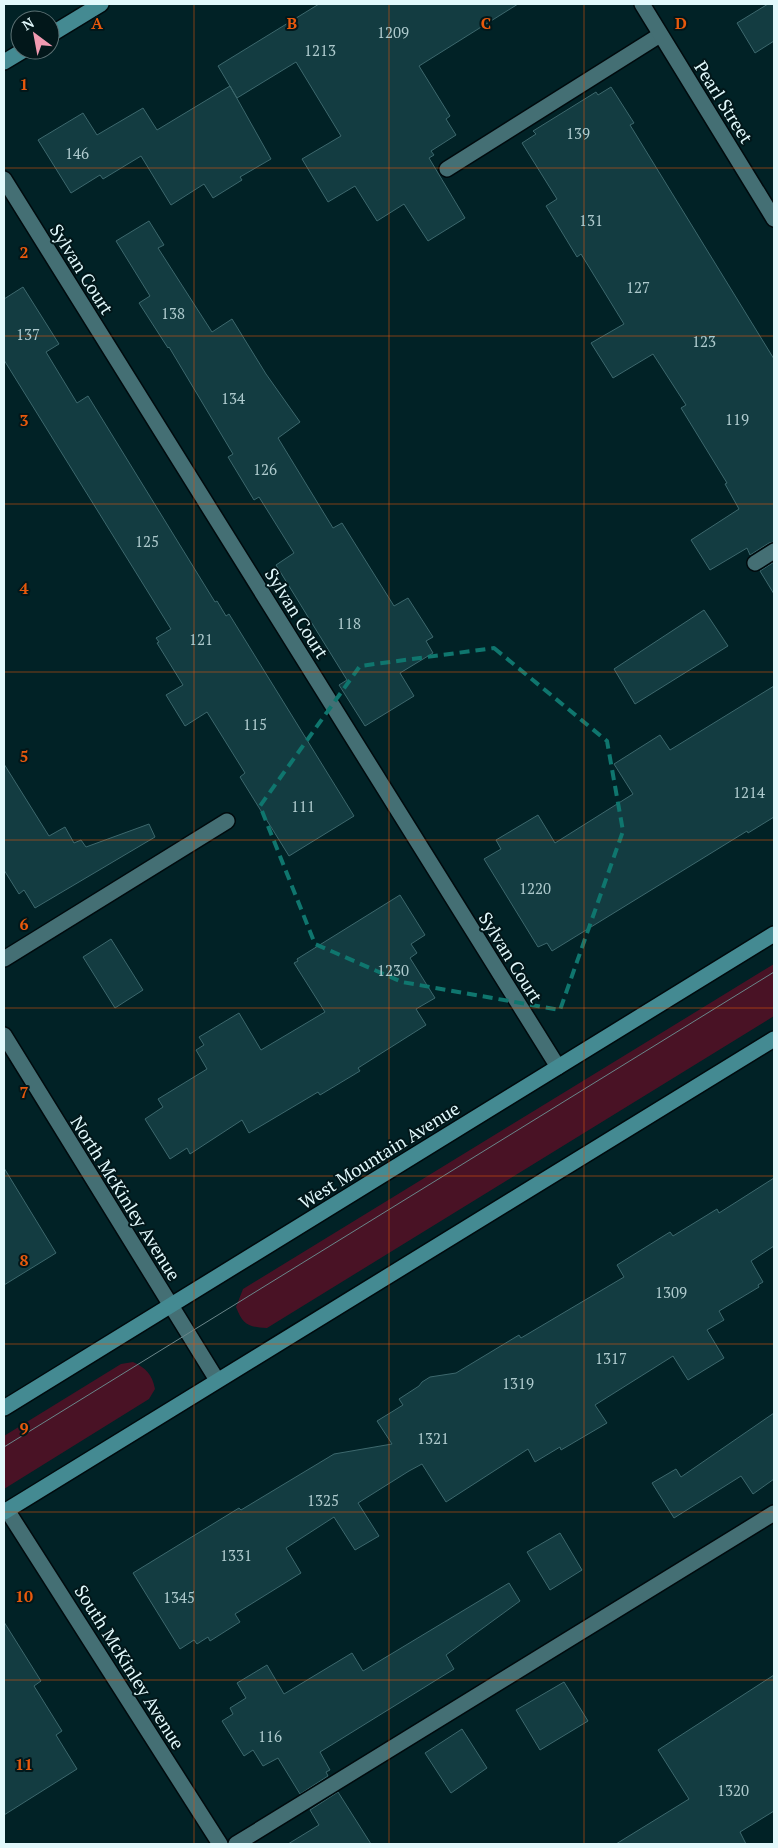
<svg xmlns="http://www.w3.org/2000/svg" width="778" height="1848" viewBox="0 0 778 1848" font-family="'PT Serif',serif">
	<rect width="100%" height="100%" fill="#012226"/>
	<path fill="#491225" d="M774,964V1016L267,1328C248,1327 243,1325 236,1307L243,1289Z
		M133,1362C146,1368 152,1374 155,1389L149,1399L4,1489V1436L121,1364Z"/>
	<path fill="#133c41" stroke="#3d686d" d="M319,4H518L419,66L450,116L446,119L456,135L431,151L434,155L429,158L465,218L428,241L404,204L377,221L355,186L328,202L302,159L341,136L296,62L237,98L218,66Z
		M768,4H774V41L755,53L737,23Z
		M230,86L271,159L240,177L242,180L213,198L204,184L171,205L141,156L103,179L100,175L71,193L38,140L83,113L97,135L143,108L157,130Z
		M611,87L634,123L630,125L774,359V542L769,543L750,555L747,548L710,570L691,540L739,509L725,484L727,483L681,408L686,405L653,354L613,378L591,343L624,324L581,254L577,257L546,206L557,199L522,143L536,134L533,131L596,92L598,95Z
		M149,221L164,245L158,248L212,332L232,319L266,374L300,422L278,438L333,528L342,523L394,606L408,598L433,637L426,641L433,653L400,673L414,696L365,726L339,685L347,680L276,565L294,553L259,497L254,500L228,457L233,454L169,347L168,348L139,303L150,296L116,241Z
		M23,287L59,344L46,352L77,403L88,396L215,602L217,601L226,616L229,614L354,816L289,856L240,777L245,773L207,712L185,726L166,695L183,685L157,643L159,642L156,638L171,629L4,360V299Z
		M774,562V594L760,571Z
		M704,610L728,646L635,704L614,669Z
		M774,686V817L748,833L747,831L552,951L547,943L538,947L484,859L501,849L496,840L538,815L555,843L633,794L614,764L660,735L670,750Z
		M4,764L49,836L65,827L74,843L81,840L86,847L149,824L155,837L35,908L24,890L19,894L4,870Z
		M400,895L425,935L411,944L417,953L410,958L435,998L416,1009L426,1025L358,1068L360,1071L320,1095L318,1092L249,1133L242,1120L190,1154L187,1148L170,1159L145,1119L163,1107L158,1099L207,1069L196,1050L204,1045L199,1037L239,1013L261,1050L325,1012L294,963L298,961L297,959Z
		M111,939L143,990L115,1008L83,957Z
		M4,1168L56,1253L4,1285Z
		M774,1178V1246L751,1261L763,1282L758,1285L759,1287L719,1311L724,1320L707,1330L724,1358L688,1380L673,1356L595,1405L607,1423L561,1450L560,1447L535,1462L528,1449L446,1502L422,1464L409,1471L358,1503L379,1536L355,1550L334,1517L286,1548L301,1573L235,1614L240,1622L210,1641L208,1637L197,1644L194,1640L180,1649L133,1573L239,1508L241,1510L334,1454L392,1444L377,1421L403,1405L399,1399L419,1386L422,1382L430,1377L456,1373L519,1335L521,1338L624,1277L617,1265L670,1232L673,1236L717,1209L719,1213Z
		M774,1413V1479L753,1494L741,1476L674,1518L652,1483L676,1469L681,1477Z
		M560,1533L582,1570L550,1590L527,1552Z
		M509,1583L520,1601L446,1655L454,1669L320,1752L330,1770L326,1772L328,1776L300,1794L278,1758L263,1766L253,1750L244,1756L222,1721L233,1714L230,1708L246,1698L237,1683L267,1665L284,1694L352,1653L363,1671Z
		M4,1622L41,1681L34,1686L62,1731L56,1735L77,1769L4,1815Z
		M774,1675V1811L740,1832L746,1844H616L689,1799L658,1750Z
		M564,1682L588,1721L540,1750L516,1710Z
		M462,1729L487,1768L451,1793L425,1753Z
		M338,1792L371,1844H288L319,1825L310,1810Z"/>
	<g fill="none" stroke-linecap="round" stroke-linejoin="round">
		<g stroke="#000a0d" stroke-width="18">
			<path id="lane" d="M447,169L660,35
				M755,563L774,551
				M4,959L227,821
				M236,1844L774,1513"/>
		</g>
		<g stroke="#000a0d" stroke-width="18">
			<path id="street" d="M642,4L774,219
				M4,179L558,1067
				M4,1035L217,1380
				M7,1510L220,1844"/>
		</g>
		<g stroke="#000a0d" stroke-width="18">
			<path id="secondary" d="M50,35L101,4
				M4,62L24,50
				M4,1408L774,934
				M4,1512L774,1039"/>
		</g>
		<use href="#lane" stroke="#446f74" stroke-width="15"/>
		<use href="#street" stroke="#446f74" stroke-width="15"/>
		<use href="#secondary" stroke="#448a92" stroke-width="15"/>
		<path stroke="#6a868a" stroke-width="1" d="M4,1447L774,972"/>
	</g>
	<path fill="none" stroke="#0f766e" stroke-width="4" stroke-dasharray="10 6" stroke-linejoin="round" d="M494,648L607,741L623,831L560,1010L402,982L315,944L260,806L360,666Z"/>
	<path fill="none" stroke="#e8590c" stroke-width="1" stroke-opacity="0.55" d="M194,4V1844M389,4V1844M584,4V1844M4,168H774M4,336H774M4,504H774M4,672H774M4,840H774M4,1008H774M4,1176H774M4,1344H774M4,1512H774M4,1680H774"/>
	<g text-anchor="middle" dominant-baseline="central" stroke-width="4" stroke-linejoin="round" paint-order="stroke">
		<g font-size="15" fill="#aecacd">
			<text x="393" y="32">1209</text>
			<text x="320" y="50">1213</text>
			<text x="578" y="133">139</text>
			<text x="77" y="153">146</text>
			<text x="591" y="220">131</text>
			<text x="638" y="287">127</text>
			<text x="173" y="313">138</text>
			<text x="28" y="334">137</text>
			<text x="704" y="341">123</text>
			<text x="233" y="398">134</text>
			<text x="737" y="419">119</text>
			<text x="265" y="469">126</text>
			<text x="147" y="541">125</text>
			<text x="349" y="623">118</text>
			<text x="201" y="639">121</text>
			<text x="255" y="724">115</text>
			<text x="749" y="792">1214</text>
			<text x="303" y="806">111</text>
			<text x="535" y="888">1220</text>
			<text x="393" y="970">1230</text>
			<text x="671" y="1292">1309</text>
			<text x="611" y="1358">1317</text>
			<text x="518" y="1383">1319</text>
			<text x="433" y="1438">1321</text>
			<text x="323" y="1500">1325</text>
			<text x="236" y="1555">1331</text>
			<text x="179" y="1597">1345</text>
			<text x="270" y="1736">116</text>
			<text x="733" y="1790">1320</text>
		</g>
		<g font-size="18" fill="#e2f9fc" stroke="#02171a">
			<text transform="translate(724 102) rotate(58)">Pearl Street</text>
			<text transform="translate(82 269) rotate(58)">Sylvan Court</text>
			<text transform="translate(297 613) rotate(58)">Sylvan Court</text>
			<text transform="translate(511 957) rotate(58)">Sylvan Court</text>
			<text transform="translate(379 1155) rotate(-32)">West Mountain Avenue</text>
			<text transform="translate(126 1198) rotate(58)">North McKinley Avenue</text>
			<text transform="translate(130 1667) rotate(58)">South McKinley Avenue</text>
		</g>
	</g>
	<g font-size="16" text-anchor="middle" font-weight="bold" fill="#e8590c" stroke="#02171a" stroke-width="4" stroke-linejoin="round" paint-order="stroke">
		<text x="97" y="29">A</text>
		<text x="292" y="29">B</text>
		<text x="486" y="29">C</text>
		<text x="681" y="29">D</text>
		<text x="24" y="90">1</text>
		<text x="24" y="258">2</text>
		<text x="24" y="426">3</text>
		<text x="24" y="594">4</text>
		<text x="24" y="762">5</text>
		<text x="24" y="930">6</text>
		<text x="24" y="1098">7</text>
		<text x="24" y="1266">8</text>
		<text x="24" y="1434">9</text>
		<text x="24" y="1602">10</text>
		<text x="24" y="1770">11</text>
	</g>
	<rect width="778" height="1848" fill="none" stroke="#e2f9fc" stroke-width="10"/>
	<g transform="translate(35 35) rotate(328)"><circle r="24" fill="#02171a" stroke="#5c7174"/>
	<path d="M0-4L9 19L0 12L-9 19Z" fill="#f19ab1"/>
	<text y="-8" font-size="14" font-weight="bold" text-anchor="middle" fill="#e2f9fc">N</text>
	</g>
</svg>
